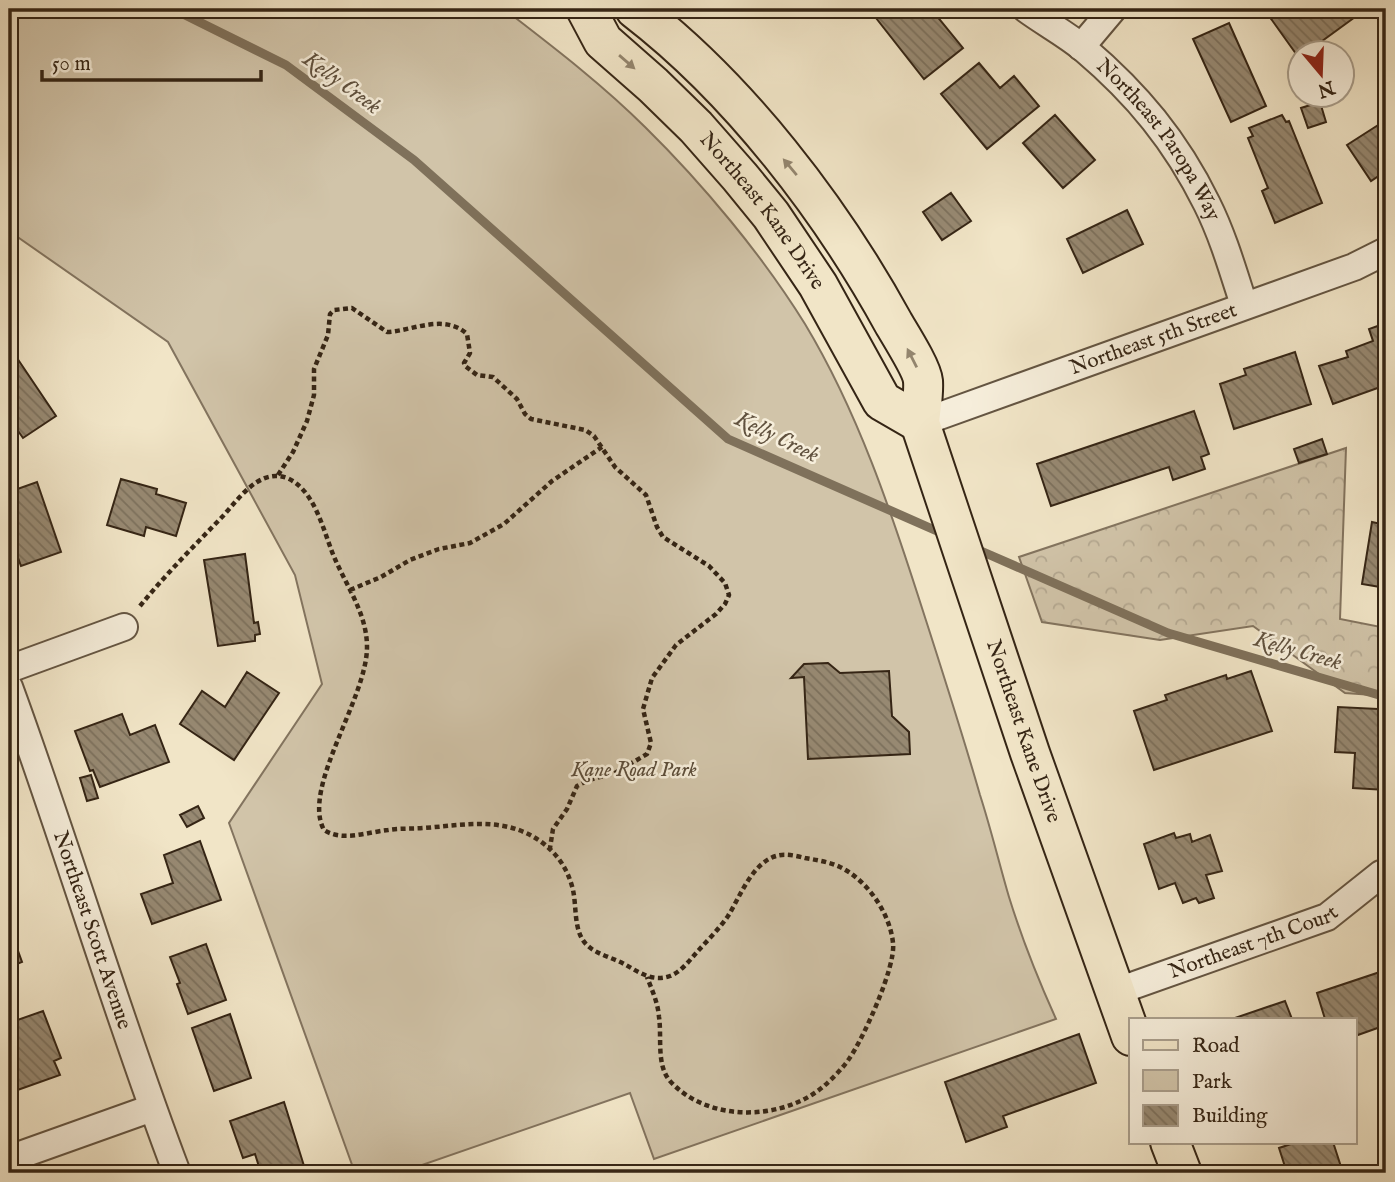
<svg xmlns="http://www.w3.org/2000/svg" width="1395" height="1182" viewBox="0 0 1395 1182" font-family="'IM FELL English',serif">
	<defs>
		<pattern id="forest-crowns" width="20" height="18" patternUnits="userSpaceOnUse" patternTransform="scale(1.75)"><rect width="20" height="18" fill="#d1c4a9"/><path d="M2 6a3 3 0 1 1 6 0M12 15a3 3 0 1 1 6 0" fill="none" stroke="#b4a891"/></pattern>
		<pattern id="building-back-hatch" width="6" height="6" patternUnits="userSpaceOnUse" patternTransform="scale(1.75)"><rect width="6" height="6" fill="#978972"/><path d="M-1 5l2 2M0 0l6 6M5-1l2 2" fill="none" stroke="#7c705c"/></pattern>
	</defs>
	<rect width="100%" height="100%" fill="#f1e5c7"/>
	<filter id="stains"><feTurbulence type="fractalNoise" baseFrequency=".00286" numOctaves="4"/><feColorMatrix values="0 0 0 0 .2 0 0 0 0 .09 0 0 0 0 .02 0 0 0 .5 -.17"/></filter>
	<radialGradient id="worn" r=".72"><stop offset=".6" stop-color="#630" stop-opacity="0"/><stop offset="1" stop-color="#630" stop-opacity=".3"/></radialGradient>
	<path fill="url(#forest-crowns)" stroke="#83745f" stroke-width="2" d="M1346,448L1340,619L1386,628V696L1345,693L1253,626L1160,640L1042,622L1019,557Z"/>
	<path fill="#d1c4a9" stroke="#83745f" stroke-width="2" d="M9,9H504C552,46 602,84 645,127C702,183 763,256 805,324C858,412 891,511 922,608C942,670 962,732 980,795C991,829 999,863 1009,897C1022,939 1038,979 1056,1019L654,1159L630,1093L399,1173H355L229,823L322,684L295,575L168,342L9,231Z"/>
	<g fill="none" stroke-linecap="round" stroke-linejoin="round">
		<path stroke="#7f715b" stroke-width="9" d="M173,9L286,65L414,160L728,439L946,535
			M974,548L1168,633L1386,697"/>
	</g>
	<path fill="url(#building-back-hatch)" stroke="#352515" stroke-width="2" d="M888,9H926L929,12L932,10L963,48L924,79L876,18Z
		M1278,9H1366L1307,52H1300L1299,58L1269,16Z
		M1229,23L1266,106L1231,122L1193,39Z
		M979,63L1000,88L1014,76L1039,106L987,149L941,94Z
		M1320,102L1326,122L1308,128L1301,108Z
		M1055,115L1095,160L1063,188L1023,143Z
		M1282,115L1286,122L1289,121L1322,203L1275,223L1262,191L1268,188L1248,138L1253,136L1249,128Z
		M1386,120V171L1371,181L1347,145Z
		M951,193L971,221L942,240L923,212Z
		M1127,210L1143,244L1083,273L1067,239Z
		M1386,323V385L1333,404L1319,366L1348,357L1346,351L1373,341L1369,329Z
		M1295,352L1311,404L1234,429L1220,384L1246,375L1244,369Z
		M17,358L56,416L23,438L9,418V364Z
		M1194,411L1209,454L1201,457L1205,469L1173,480L1169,467L1051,506L1037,464Z
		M1322,439L1327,454L1299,463L1294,449Z
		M121,479L157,489L156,494L186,503L176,536L146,527L144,536L107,525Z
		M37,482L61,552L21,566L9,533V492Z
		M1372,522L1386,525V588L1362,584Z
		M245,554L254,623L258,622L260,634L255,635V641L218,646L204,560Z
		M828,663L840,673L889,671L892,716L909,732L910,754L808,759L804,677L791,678L804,664Z
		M1251,671L1272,731L1154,770L1134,711L1167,700L1165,695L1226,675L1227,679Z
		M247,672L279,693L234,760L180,724L202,691L225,707Z
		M1378,700H1386V790L1353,788L1355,753L1335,752L1338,707L1378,709Z
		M122,714L130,735L155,725L169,762L100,787L93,770L90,771L75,731Z
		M91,775L98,798L87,801L80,778Z
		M198,806L204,818L187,827L180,815Z
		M1174,833L1176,838L1190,834L1192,842L1210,835L1222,871L1206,875L1214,898L1199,903L1196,898L1183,903L1175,883L1159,889L1144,844Z
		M200,841L221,900L152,924L141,894L173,883L164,855Z
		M9,926L22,962L9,967Z
		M206,944L226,1000L188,1014L177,984L180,983L170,957Z
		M1386,970V1025L1355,1036V1019H1325L1317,993Z
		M1285,1001L1292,1019H1232Z
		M43,1011L61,1058L54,1061L60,1075L9,1093V1055L15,1052L9,1034V1023Z
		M230,1014L251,1078L214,1091L192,1028Z
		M1079,1034L1096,1083L1003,1116L1007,1127L966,1142L945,1082Z
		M284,1102L305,1169L293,1173H261L255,1154L243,1158L230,1121Z
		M1297,1142H1333L1343,1173H1287L1279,1148Z"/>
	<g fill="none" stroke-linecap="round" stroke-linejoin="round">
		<g stroke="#645542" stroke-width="30">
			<g id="minor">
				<path id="s1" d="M1026,9C1045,23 1066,34 1084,49C1137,94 1176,141 1207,204C1223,236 1233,271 1244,305"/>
				<path d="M1081,47L1113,9"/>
				<path id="s2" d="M920,423L1354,267L1386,251"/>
				<path d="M9,669L124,627"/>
				<path id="s3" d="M9,687C68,848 116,1013 177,1173"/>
				<path id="s4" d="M1115,992L1327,917L1381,874"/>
				<path d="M9,1159L152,1108"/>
			</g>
		</g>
		<g stroke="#352515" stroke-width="42">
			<g id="primary">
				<path id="s5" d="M586,9L603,41L653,85L696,127L740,177L771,215L818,285L882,401L920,423"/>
				<path id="s6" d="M635,9C739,89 831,209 894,324C901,336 922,369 923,381C924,394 921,410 920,423L1030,753L1131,1036"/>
				<path d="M1170,1142L1182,1173"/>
			</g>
		</g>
		<path stroke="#352515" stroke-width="4.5" stroke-dasharray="5 3.5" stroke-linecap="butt" d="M278,475L293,452L307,421L314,395V369L328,335L330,314L334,310L352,308L387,332C412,331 444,313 467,334L470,353L464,363L465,366L477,375L493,377L517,399L525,414L531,419L585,430L594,436L615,467L646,495L657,527L663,537L709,566L725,583L729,595L725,604L716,614L676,645L652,678L643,709L651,743L647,754L615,773L589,780L577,786L567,809L553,829L550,848
			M350,590L381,577L410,560L439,549L470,543L504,524L552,481L602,447
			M140,606C166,574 195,545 223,516C233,505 244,490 257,482C267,476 276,474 287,478C313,489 322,525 331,549C343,582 367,611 367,647C367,699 301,788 324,830C342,842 368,832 388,830C400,828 412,829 424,828C465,825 504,816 540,841C557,853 568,869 573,890C577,908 573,933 588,946C598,955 614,958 626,965C640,973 653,982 670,976C681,972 689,961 697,952C707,941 719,929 728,916C740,897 752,863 776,856C785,853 797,856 805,858C817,860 829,862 840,867C867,880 890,913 893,943C896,967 863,1039 849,1059C842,1069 833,1078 824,1086C783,1121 708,1123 670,1081C656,1065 662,1037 659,1017C658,1003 652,990 647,977"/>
		<use href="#minor" stroke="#f6eedb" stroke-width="26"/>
		<use href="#primary" stroke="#f1e5c7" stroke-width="38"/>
	</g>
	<defs><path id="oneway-solid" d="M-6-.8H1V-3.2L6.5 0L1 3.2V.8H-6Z" transform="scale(1.75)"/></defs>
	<g fill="#93856e">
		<use href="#oneway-solid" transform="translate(627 62) rotate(41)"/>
		<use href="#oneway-solid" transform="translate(790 167) rotate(-130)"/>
		<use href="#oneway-solid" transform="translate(912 358) rotate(-117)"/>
	</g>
	<g text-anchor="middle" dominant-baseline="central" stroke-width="5" stroke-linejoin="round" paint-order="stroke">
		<g font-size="21" fill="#352515" stroke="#f6eedb">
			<text stroke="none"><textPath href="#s1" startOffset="189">Northeast Paropa Way</textPath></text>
			<text stroke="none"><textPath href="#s5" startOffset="270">Northeast Kane Drive</textPath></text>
			<text stroke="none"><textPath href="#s2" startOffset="248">Northeast 5th Street</textPath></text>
			<text stroke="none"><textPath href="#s6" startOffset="842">Northeast Kane Drive</textPath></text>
			<text stroke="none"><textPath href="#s3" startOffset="257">Northeast Scott Avenue</textPath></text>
			<text stroke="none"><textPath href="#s4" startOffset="147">Northeast 7th Court</textPath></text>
		</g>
		<g font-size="21" font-style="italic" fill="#5c4d3a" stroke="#f6eedb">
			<text x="634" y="770">Kane Road Park</text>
		</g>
		<g font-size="23" font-style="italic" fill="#60513e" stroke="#f6eedb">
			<text transform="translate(342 83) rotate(36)">Kelly Creek</text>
			<text transform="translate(777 437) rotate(26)">Kelly Creek</text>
			<text transform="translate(1298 651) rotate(16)">Kelly Creek</text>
		</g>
	</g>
	<rect width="1395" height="1182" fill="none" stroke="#f1e5c7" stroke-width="35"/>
	<rect x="10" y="10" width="1374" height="1161" fill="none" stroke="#352515" stroke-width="3.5"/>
	<rect x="18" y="18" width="1360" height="1147" fill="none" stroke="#352515" stroke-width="2"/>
	<rect x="1129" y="1018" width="228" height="126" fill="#f6eedb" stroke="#a99e8c" stroke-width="2"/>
	<rect x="1143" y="1040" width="35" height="10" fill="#f1e5c7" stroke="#a99e8c" stroke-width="2"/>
	<text x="1192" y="1052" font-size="21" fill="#352515">Road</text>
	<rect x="1143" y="1070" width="35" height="21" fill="#d1c4a9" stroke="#a99e8c" stroke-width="2"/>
	<text x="1192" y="1088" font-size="21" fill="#352515">Park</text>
	<rect x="1143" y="1105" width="35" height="21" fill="url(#building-back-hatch)" stroke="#a99e8c" stroke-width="2"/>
	<text x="1192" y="1122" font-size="21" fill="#352515">Building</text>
	<g transform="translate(1321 74) rotate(161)"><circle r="33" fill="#f6eedb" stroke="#a99e8c" stroke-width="2"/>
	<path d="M0-5L12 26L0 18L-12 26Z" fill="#8f2418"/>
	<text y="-10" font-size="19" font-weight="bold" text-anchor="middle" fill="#352515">N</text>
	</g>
	<path d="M42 70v10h219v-10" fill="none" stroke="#352515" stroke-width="3.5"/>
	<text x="52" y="70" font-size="21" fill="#352515" stroke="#f6eedb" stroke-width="5" paint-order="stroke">50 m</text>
	<rect width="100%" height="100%" filter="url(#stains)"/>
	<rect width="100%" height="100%" fill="url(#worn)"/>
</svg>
